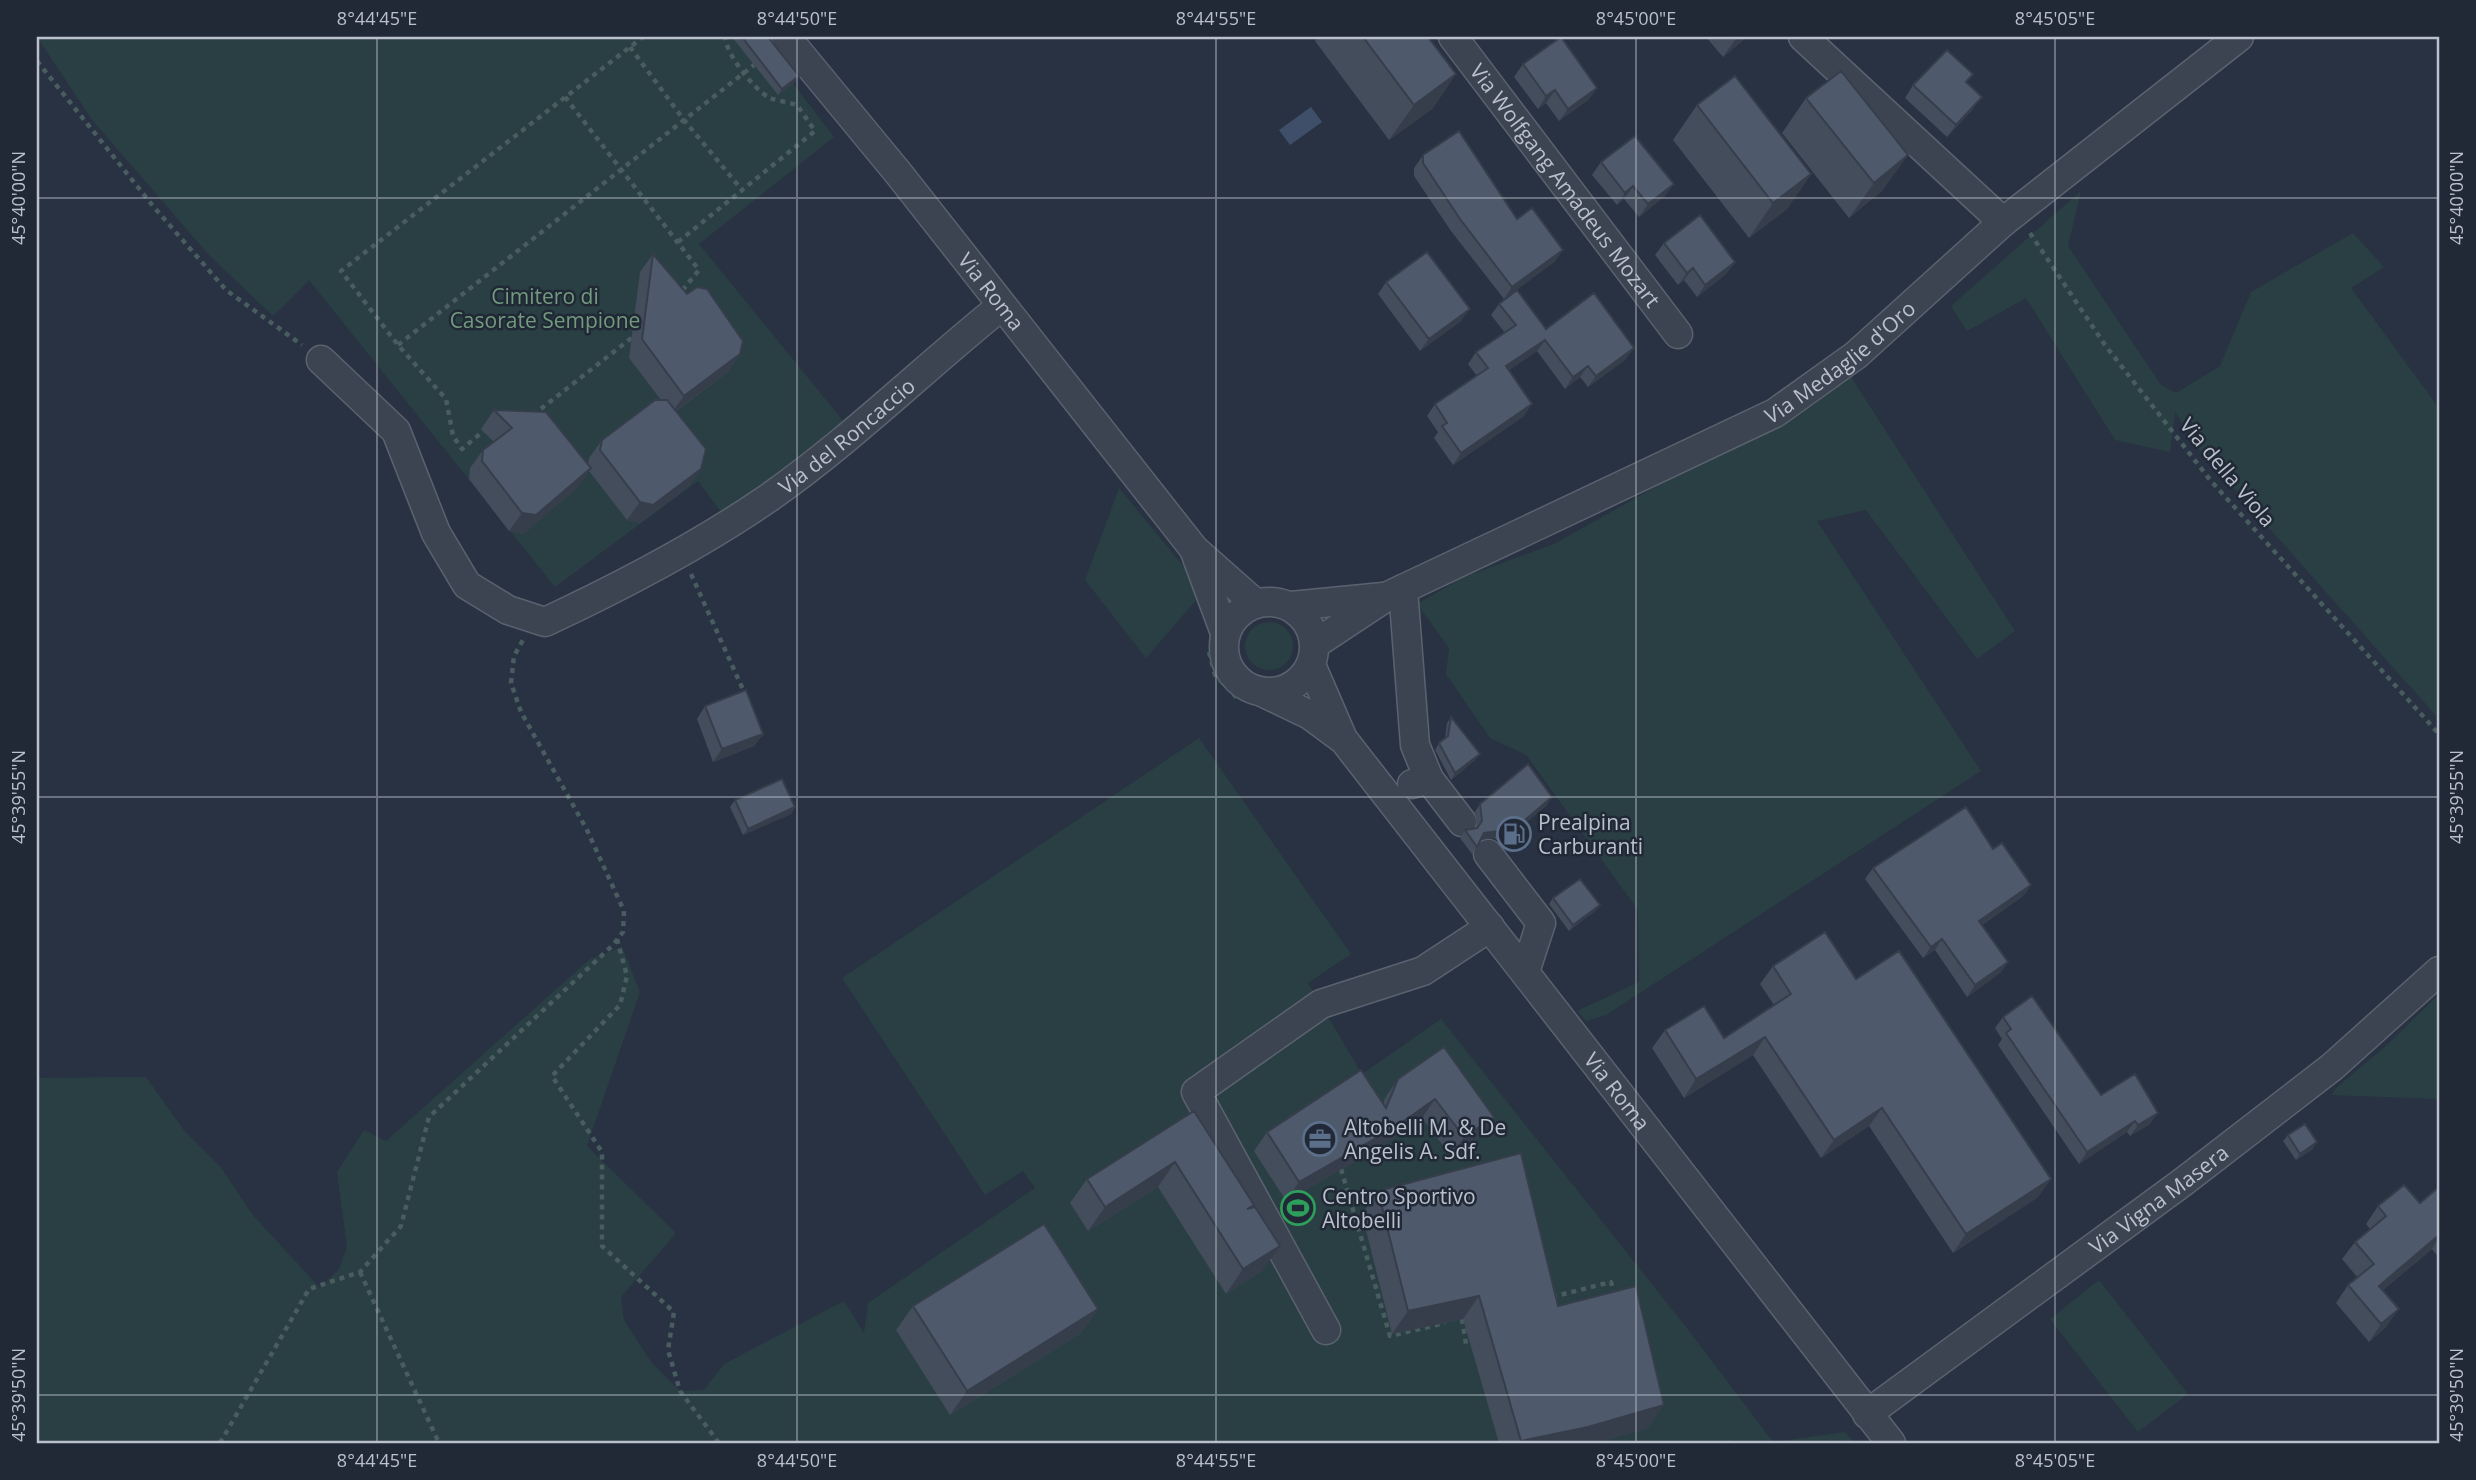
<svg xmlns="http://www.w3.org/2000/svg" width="2476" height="1480" viewBox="0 0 2476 1480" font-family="'Open Sans',sans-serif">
	<rect width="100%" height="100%" fill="#283242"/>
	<path fill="#2a3f43" d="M37,37H758L834,137L699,244L844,422L726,519L698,481L555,587L309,280L273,316L209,255L93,121Z
		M2081,191L2068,246L2161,385L2176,393L2220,366L2251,292L2353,233L2384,267L2351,288L2439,408V719L2198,448L2175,412L2170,452L2115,440L2026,298L1967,331L1951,306Z
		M1851,377L2015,631L1977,659L1866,510L1817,521L1981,771L1606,1015L1586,1021L1577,1011L1639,982L1638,910L1526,755L1490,738L1446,674L1449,648L1417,604L1464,577L1554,544Z
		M1119,488L1189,573L1197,599L1146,658L1085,580Z
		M1245 646a24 24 0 1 1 48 0a24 24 0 1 1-48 0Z
		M1199,738L1351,954L1308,983L1362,1074L1441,1019L1690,1332L1773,1442L1845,1432L1854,1443H37V1078L146,1077L186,1133L222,1169L252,1214L320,1288L339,1269L347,1247L337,1172L364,1130L386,1141L590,959L622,947L640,992L587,1146L676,1233L621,1297L624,1320L651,1362L680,1391L704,1390L724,1364L844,1301L864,1333L868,1303L1035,1188L1023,1171L985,1195L842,978Z
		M2439,994V1099L2331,1095L2336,1088L2387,1045Z
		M2099,1280L2188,1394L2138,1432L2050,1319Z"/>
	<path fill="#3f4f6a" d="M1311,107L1322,122L1290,145L1279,130Z"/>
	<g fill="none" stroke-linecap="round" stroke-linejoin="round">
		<g stroke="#5b626f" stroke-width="31">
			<g id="minor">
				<path id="s1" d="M786,37L899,174L1194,549L1255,603"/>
				<path id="s2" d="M1453,37L1678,334"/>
				<path d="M1803,37L2003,222"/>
				<path id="s3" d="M321,360L396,431L436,533L467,585L508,610L545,622C622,586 697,547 767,499C850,441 922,370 1000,307"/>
				<path d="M1195,552L1225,633"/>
				<path d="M1403,589L1415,745L1429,779"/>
				<circle cx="1269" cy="647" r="45"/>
				<path d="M1291,606L1383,597"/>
				<path id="s4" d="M1315,644L1386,597L1775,413L1856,355L2003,222L2239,37"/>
				<path id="s5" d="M1311,665L1343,739L1891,1443"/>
				<path d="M1262,692L1310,715L1341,738"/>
				<path d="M1412,784L1429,779L1462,822"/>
				<path d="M1488,854L1541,923L1525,972"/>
				<path d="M1326,1330L1196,1092L1321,1004L1423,971L1490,927"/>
				<path id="s6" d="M1867,1414L2183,1182L2332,1067L2439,971"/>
			</g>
		</g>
		<path stroke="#495c60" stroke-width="4.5" stroke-dasharray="5 5" stroke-linecap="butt" d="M630,47L684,120L742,190
			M37,61L153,206L226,290L302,345
			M565,97L699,270L681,292
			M2030,233L2105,345L2211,481L2439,734
			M678,242L815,131L797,105C788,102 778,101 770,98C754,90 726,54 725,37
			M398,345L754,65
			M533,415L634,336
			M487,428L462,449L453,436L446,399L398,345L341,271L643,37
			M691,574L745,694
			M1209,652L1215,675L1238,699
			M759,732L762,741
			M617,939L627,976L620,1005L552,1076L602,1152V1246L674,1312L668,1350L680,1391L719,1443
			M1341,1169L1390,1336L1445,1323
			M360,1272L439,1443
			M1552,1297L1611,1282L1615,1296
			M1462,1319L1466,1344
			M220,1443L309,1289L360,1272L401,1226L429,1117L613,945L623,932L624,911L587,830L521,712L511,683L514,656L523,640
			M1726,1443H1732"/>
		<use href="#minor" stroke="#3c4452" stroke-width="28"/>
	</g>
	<path fill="#434d5c" d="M732,37H768L799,76L794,83L778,95Z
		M1319,37H1428L1456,74L1432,109L1389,140L1315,41Z
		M1706,37H1747L1723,57Z
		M1523,64L1597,88L1588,100L1559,121L1546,103L1538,109L1514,77Z
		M1913,85L1973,109L1947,137L1905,98Z
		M1806,98L1883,190L1849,218L1782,133Z
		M1697,105L1811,174L1787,209L1749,238L1673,140Z
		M1423,155L1563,250L1554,262L1504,299L1451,231L1414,176V168Z
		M1601,162L1665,196L1639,217L1624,199L1617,205L1592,175Z
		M1664,243L1735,262L1726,274L1697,297L1684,280L1678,285L1655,255Z
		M653,254L740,354L727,373L676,411L701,469L688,487L640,523L627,520L589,471L578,487L523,534L509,531L469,479L470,468L483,450L494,442L481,429L494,410L588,465L589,458L602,440L661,400L629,358L640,272Z
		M1386,282L1461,321L1420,351L1378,294Z
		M1499,304L1546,329L1626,359L1588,387L1580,377L1565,389L1537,351L1509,370L1524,416L1453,465L1434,438L1438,432L1427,416L1435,404L1477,376L1468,364L1476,352L1505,333L1491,315Z
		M705,706L763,734L754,746L713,762L697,719Z
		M1451,717L1475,760L1451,780L1435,750L1439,743L1445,739L1447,723Z
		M735,800L795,807L791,814L743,835L730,807Z
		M1480,804L1547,805L1501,843L1494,838L1480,840L1472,854L1460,838L1465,830L1477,828L1475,812Z
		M1993,849L2031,885L2023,896L1982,925L2008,962L2000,973L1967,997L1935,950L1923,958L1865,879L1873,868Z
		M1553,898L1600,905L1595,911L1569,931L1549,904Z
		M1773,966L1856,979L2051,1179L2038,1197L1953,1253L1869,1126L1821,1158L1753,1055L1684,1098L1652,1048L1665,1030L1724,1038L1774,1005L1760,984Z
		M2003,1017L2101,1095L2150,1124L2130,1136L2127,1132L2079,1164L1998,1045L2002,1039L1995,1028Z
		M1444,1047L1481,1136L1451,1156L1422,1118L1384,1145L1286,1201L1254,1151L1267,1132L1383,1104L1385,1098L1398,1079Z
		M1194,1111L1252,1208L1263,1270L1226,1294L1158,1187L1088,1231L1070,1203L1087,1179Z
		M2288,1135L2313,1149L2296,1160L2283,1141Z
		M2439,1187V1258L2432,1249L2383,1290L2387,1326L2369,1342L2336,1303L2348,1285L2358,1278L2342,1259L2355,1242L2370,1229L2366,1224L2378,1206L2420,1203Z
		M1378,1191L1558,1306L1648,1428L1595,1443H1499L1463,1319L1392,1334L1362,1214Z
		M913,1306L1098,1309L1081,1333L950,1415L896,1330Z"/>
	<path fill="#373e4b" d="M1737,37H1747L1723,57Z
		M1456,74L1432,109L1389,140L1414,105Z
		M799,76L794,83L778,95L782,89Z
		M1597,88L1588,100L1559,121L1568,109Z
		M1555,90L1546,103L1538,109L1546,96Z
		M1982,97L1973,109L1947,137L1956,125Z
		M1908,155L1883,190L1849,218L1874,183Z
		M1811,174L1787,209L1749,238L1773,203Z
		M1674,184L1665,196L1639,217L1648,204Z
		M1633,186L1624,199L1617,205L1625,193Z
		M1563,250L1554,262L1504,299L1512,287Z
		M1735,262L1726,274L1697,297L1705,285Z
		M1693,268L1684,280L1678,285L1687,273Z
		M1470,309L1461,321L1420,351L1429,339Z
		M1545,340L1537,351L1498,378L1506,366Z
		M1634,348L1626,359L1588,387L1596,376Z
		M740,354L727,373L671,414L684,396Z
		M1588,366L1580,377L1565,389L1573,377Z
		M1532,404L1524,416L1453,465L1461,453Z
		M591,468L578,487L523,534L509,531L522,513Z
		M701,469L688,487L640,523L627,520L640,502Z
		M763,734L754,746L713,762L722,749Z
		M1480,754L1475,760L1451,780L1455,773Z
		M1552,797L1547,805L1501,843L1506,836Z
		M795,807L791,814L743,835L748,829Z
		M1499,831L1494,838L1478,840L1484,833Z
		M2031,885L2023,896L1971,932L1979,921Z
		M1600,905L1595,911L1569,931L1573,925Z
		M1942,939L1935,950L1923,958L1931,947Z
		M2008,962L2000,973L1967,997L1975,985Z
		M1765,1037L1753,1055L1684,1098L1696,1079Z
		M1435,1099L1422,1118L1384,1145L1286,1201L1299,1182Z
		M1882,1108L1869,1126L1821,1158L1834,1140Z
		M2158,1113L2150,1124L2130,1136L2138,1125Z
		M1494,1117L1481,1136L1451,1156L1464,1137Z
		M2135,1121L2127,1132L2079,1164L2087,1152Z
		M2317,1142L2313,1149L2296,1160L2300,1154Z
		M1175,1162L1158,1187L1088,1231L1105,1207Z
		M2051,1179L2038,1197L1953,1253L1966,1234Z
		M2439,1235V1238L2432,1249L2367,1303L2379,1286Z
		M1280,1246L1263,1270L1226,1294L1243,1269Z
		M1479,1296L1463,1319L1392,1334L1408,1311Z
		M1098,1309L1081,1333L950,1415L967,1391Z
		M2399,1309L2387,1326L2369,1342L2381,1324Z
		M1664,1405L1648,1428L1595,1443H1519L1521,1441Z"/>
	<path fill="#4e596b" stroke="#373e4b" stroke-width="2" d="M742,37H768L799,76L782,89Z
		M1363,37H1428L1456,74L1414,105Z
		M1561,37L1597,88L1568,109L1555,90L1546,96L1523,64Z
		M1947,50L1973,74L1966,82L1982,97L1956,125L1913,85Z
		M1841,71L1908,155L1874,183L1806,98Z
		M1735,76L1811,174L1773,203L1697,105Z
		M1459,131L1517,219L1532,208L1563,250L1512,287L1460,219L1423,163V155Z
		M1635,136L1674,184L1648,204L1633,186L1625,193L1601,162Z
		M1700,215L1735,262L1705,285L1693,268L1687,273L1664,243Z
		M1427,252L1470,309L1429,339L1386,282Z
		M653,254L687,294L697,287L707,289L743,341L740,354L684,396L642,339Z
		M1517,290L1546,329L1594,293L1634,348L1596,376L1588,366L1573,377L1545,340L1506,366L1532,404L1461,453L1442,426L1447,423L1435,404L1488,368L1476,352L1516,325L1499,304Z
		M655,400H667L706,449L701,469L653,505L640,502L600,450L602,440Z
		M494,410L546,412L591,468L536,515L522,513L482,461L483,450L512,428Z
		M746,690L763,734L722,749L705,706Z
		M1451,717L1480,754L1455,773L1439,743L1448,736Z
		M1528,764L1552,797L1506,836L1499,831L1484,833L1477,847L1465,830L1477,828L1482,821L1480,804Z
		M782,779L795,807L748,829L735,800Z
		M1966,807L1993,849L2002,843L2031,885L1979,921L2008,962L1975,985L1942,939L1931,947L1873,868Z
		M1580,879L1600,905L1573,925L1553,898Z
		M1825,932L1856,979L1899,951L2051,1179L1966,1234L1882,1108L1834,1140L1765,1037L1696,1079L1665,1030L1704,1006L1724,1038L1791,994L1773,966Z
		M2032,996L2101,1095L2135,1074L2158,1113L2138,1125L2135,1121L2087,1152L2006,1033L2011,1029L2003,1017Z
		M1444,1047L1494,1117L1464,1137L1435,1099L1397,1126L1299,1182L1267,1132L1361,1070L1386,1108L1398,1079Z
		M1194,1111L1254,1205L1247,1209L1255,1207L1280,1246L1243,1269L1175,1162L1105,1207L1087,1179Z
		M2305,1124L2317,1142L2300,1154L2288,1135Z
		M1521,1153L1558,1306L1636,1286L1664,1405L1588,1427L1521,1441L1479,1296L1408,1311L1378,1191Z
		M2404,1185L2420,1203L2439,1187V1235L2379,1286L2399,1309L2381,1324L2348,1285L2374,1264L2355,1242L2386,1216L2378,1206Z
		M1044,1224L1098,1309L967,1391L913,1306Z"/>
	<path fill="none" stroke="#bac0cc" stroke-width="2" stroke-opacity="0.45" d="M377,37V1443M797,37V1443M1216,37V1443M1636,37V1443M2055,37V1443M37,198H2439M37,797H2439M37,1395H2439"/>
	<defs>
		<g id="fuel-ring" transform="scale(1.75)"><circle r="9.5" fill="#212937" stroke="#5c6f8a" stroke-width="1.5"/><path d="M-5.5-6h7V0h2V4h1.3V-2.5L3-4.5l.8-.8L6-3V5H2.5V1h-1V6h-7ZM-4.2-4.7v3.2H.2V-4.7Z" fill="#5c6f8a"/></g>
		<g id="office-ring" transform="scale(1.75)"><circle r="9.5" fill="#212937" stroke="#5c6f8a" stroke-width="1.5"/><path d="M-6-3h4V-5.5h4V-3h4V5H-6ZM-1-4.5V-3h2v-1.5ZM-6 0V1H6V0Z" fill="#5c6f8a"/></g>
		<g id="stadium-ring" transform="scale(1.75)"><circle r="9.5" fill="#212937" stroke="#2e9e5b" stroke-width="1.5"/><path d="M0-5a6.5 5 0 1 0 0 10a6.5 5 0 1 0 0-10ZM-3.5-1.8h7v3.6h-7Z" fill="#2e9e5b"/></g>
	</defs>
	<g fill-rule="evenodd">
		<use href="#fuel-ring" x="1514" y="834"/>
		<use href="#office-ring" x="1320" y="1139"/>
		<use href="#stadium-ring" x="1298" y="1208"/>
	</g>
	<g text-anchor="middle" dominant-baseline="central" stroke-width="5" stroke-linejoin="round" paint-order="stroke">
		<g font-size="21" fill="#bac0cc" stroke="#212937">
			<text stroke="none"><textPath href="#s2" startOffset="186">Via Wolfgang Amadeus Mozart</textPath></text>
			<text stroke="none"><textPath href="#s1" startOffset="327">Via Roma</textPath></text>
			<text stroke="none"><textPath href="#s4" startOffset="598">Via Medaglie d'Oro</textPath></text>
			<text stroke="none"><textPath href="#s3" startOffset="716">Via del Roncaccio</textPath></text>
			<text transform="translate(2228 472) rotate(50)">Via della Viola</text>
			<text stroke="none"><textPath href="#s5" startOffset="527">Via Roma</textPath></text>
			<text stroke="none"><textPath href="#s6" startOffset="362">Via Vigna Masera</textPath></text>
		</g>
		<g font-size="21" fill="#729b7d" stroke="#212937">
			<text x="545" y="296">Cimitero di<tspan x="545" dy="24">Casorate Sempione</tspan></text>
		</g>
		<g font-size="21" fill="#bac0cc" stroke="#212937" text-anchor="start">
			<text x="1538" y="822">Prealpina<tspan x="1538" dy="24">Carburanti</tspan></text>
			<text x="1344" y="1127">Altobelli M. &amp; De<tspan x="1344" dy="24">Angelis A. Sdf.</tspan></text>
			<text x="1322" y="1196">Centro Sportivo<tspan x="1322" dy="24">Altobelli</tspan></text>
		</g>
	</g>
	<rect width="2476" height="1480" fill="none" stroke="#212937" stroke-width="77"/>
	<rect x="38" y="38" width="2400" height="1404" fill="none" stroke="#bac0cc" stroke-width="2.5"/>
	<g font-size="18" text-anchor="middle" fill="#bac0cc">
		<text x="377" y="25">8°44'45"E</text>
		<text x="797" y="25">8°44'50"E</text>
		<text x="1216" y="25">8°44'55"E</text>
		<text x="1636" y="25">8°45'00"E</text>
		<text x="2055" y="25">8°45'05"E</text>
		<text transform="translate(19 198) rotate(-90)" y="6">45°40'00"N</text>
		<text transform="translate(2457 198) rotate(-90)" y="6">45°40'00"N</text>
		<text transform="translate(19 797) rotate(-90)" y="6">45°39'55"N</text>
		<text transform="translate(2457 797) rotate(-90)" y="6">45°39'55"N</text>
		<text transform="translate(19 1395) rotate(-90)" y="6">45°39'50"N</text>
		<text transform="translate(2457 1395) rotate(-90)" y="6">45°39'50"N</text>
		<text x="377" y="1467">8°44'45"E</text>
		<text x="797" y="1467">8°44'50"E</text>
		<text x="1216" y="1467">8°44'55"E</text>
		<text x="1636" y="1467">8°45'00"E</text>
		<text x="2055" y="1467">8°45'05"E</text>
	</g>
</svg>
